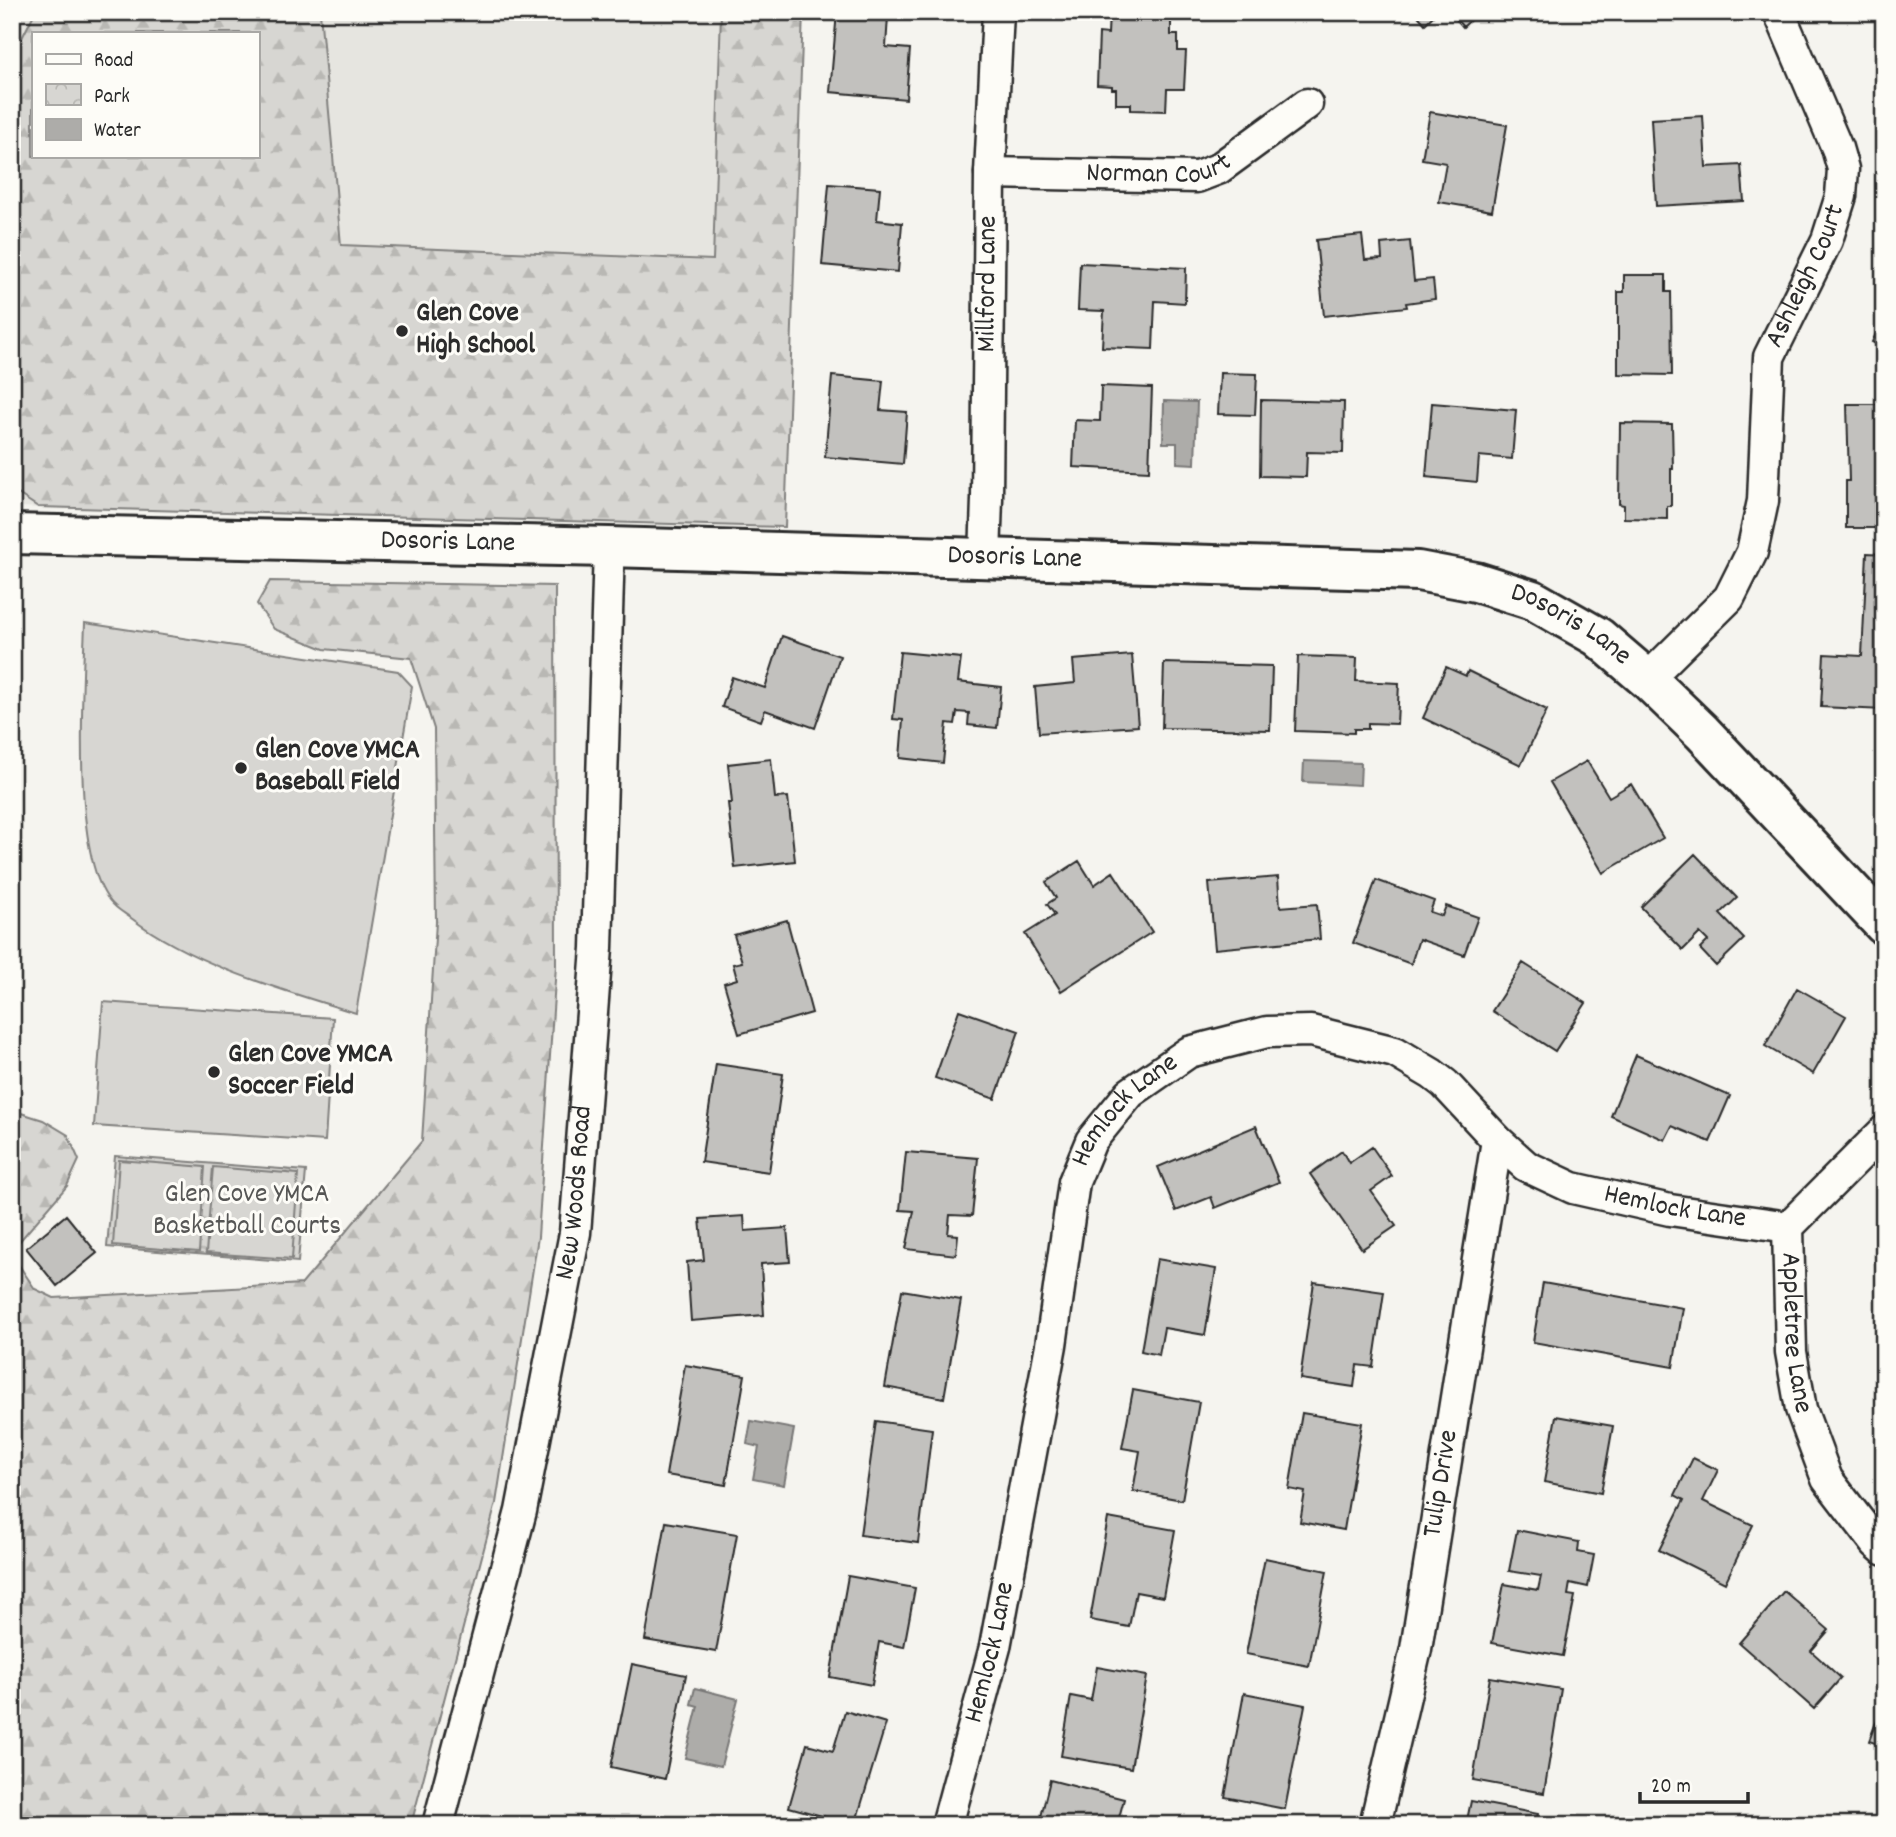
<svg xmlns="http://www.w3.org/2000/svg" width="1896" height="1837" viewBox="0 0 1896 1837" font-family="Dekko,sans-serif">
	<defs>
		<pattern id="forest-firs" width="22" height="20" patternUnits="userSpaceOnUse" patternTransform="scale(1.75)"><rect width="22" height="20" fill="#d7d6d2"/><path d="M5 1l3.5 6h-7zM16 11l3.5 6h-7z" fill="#b9b8b4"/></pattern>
		<pattern id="park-crowns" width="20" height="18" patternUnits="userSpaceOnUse" patternTransform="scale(1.75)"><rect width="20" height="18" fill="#d7d6d2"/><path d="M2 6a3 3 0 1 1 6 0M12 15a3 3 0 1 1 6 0" fill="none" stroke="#b9b8b4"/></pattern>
	</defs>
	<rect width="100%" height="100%" fill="#f5f4ef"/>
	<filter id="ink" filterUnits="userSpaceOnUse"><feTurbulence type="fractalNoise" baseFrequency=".0143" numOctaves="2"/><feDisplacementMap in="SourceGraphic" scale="14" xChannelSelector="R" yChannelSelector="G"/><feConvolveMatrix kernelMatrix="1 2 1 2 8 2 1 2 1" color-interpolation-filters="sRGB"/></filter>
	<g filter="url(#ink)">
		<path fill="#e6e5e0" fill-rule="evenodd" d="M12,12H803L785,527L12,507ZM33,33H257V156H33Z"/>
		<path fill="url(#forest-firs)" stroke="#81807e" stroke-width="2" fill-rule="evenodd" d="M35,12H320L341,245L713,260L721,12H803L785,527L38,507L12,490V58ZM33,33H257V156H33Z
			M270,581L555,586L556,965L538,1237L496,1503L411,1825H12V1255L35,1289L54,1298L302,1284L422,1141L436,922L434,729L411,658L324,649L274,629L257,604Z
			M18,1112L43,1120L68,1135L79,1160L67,1186L12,1250V1113Z"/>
		<path fill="url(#park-crowns)" stroke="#81807e" stroke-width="2" d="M115,1156L306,1171L298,1262L107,1247Z"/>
		<path fill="#d7d6d2" stroke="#81807e" stroke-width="2" d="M85,623L398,671L412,686L356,1013C282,990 193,965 131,918C124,913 115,908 110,901C71,855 83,684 85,623Z
			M103,1002L333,1018L325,1141L94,1126Z
			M119,1160L205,1167L199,1252L113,1245Z
			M213,1167L298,1174L292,1259L206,1253Z"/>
		<path fill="#adaca9" stroke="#797877" stroke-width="2" d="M1164,401L1197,402L1195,464L1177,463V443H1163Z
			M1304,761L1361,763L1360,785L1303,782Z
			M751,1421L794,1429L784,1485L753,1479L759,1447L747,1444Z
			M695,1688L738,1699L721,1766L685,1758L698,1706L691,1704Z"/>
		<path fill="#c2c1be" stroke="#2b2b2b" stroke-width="2" d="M837,12L888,16L886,47L910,49L906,99L830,92Z
			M1109,12H1171V35H1178V51H1186L1184,89H1167L1166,111L1131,110V104H1116V89H1112V86L1097,85L1099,33L1108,34Z
			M1415,12H1437L1425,24Z
			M1450,12H1479L1463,27Z
			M1430,112L1507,125L1492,211L1439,202L1446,163L1422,159Z
			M1703,116L1706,167L1741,165L1744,201L1656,206L1651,119Z
			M829,184L880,188L877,220L902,223L898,272L822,265Z
			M1362,235L1365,260L1382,259L1381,244L1410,241L1414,281L1433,279L1435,299L1406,303L1407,307L1324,316L1316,240Z
			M1080,263L1186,268L1185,303L1155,301L1153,349L1102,347L1104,311L1078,310Z
			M1624,275H1666V292H1671L1672,375L1618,374V292H1624Z
			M1884,317V348L1872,342Z
			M1220,373L1257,374L1255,415L1218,414Z
			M832,376L883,381L880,410L907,412L903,464L825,457Z
			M1101,386L1152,388L1149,471L1073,467L1075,420L1100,421Z
			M1261,400L1344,402L1343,453L1307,452L1306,477L1260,476Z
			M1432,403L1516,410L1512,459L1479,456L1477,482L1426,477Z
			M1847,404H1884V528H1846V481H1849Z
			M1620,423L1672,424L1673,469H1671V506H1667V519L1624,518V505L1619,504Z
			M1867,553L1884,554V710L1821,707L1824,654L1862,656Z
			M782,636L840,656L815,728L765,710L761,721L722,707L732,677L765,688Z
			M900,652L961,658L958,682L1001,687L997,728L968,725L969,713L957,712L955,724L947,723L943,763L900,758L903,720L893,719Z
			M1132,655L1138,726L1039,733L1035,687L1075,683L1073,660Z
			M1298,656L1357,658L1356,681L1399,683L1397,724L1368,723V729H1354V733L1295,731Z
			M1164,663L1272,666L1270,730L1162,728Z
			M1446,667L1466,676L1468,671L1547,710L1521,765L1423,718Z
			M771,759L775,798L788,797L795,861L735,868L728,803H732L728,764Z
			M1587,761L1609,797L1631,784L1663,838L1603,873L1550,782Z
			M1695,854L1737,898L1720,914L1744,939L1716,966L1700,949L1708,941L1700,933L1683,950L1641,907Z
			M1079,861L1094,885L1113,872L1152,932L1061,991L1025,934L1055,915L1047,904L1056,898L1046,882Z
			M1278,877L1280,907L1317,904L1320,939L1215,949L1209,883Z
			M1376,880L1434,901L1430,912L1442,916L1446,906L1478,917L1464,955L1419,939L1411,964L1353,943Z
			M787,920L812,1013L739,1034L724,983L737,979L733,964L742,962L734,935Z
			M1523,963L1586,1003L1555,1051L1492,1011Z
			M1797,988L1846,1016L1813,1074L1765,1046Z
			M959,1010L1019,1031L995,1099L935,1078Z
			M1636,1055L1730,1096L1710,1142L1672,1126L1665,1140L1611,1116Z
			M716,1064L783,1074L769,1172L701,1162Z
			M1256,1126L1279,1182L1215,1208L1211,1197L1176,1211L1158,1167Z
			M1372,1147L1392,1176L1371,1191L1396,1226L1362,1249L1310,1174L1342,1151L1349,1163Z
			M906,1152L978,1158L972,1216L950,1215L948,1234L958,1235L956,1255L906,1249L914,1211L900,1210Z
			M66,1215L97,1253L57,1286L26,1248Z
			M744,1216L745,1231L787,1228L790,1262L761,1264L764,1315L691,1321L687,1262L704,1260L700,1219Z
			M1157,1259L1216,1269L1205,1335L1164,1328L1159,1355L1141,1351Z
			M1314,1282L1384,1292L1373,1367L1357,1365L1354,1387L1300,1379Z
			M1543,1283L1683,1308L1673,1367L1533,1342Z
			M902,1290L961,1300L944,1398L885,1387Z
			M685,1365L745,1375L726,1485L666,1475Z
			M1133,1390L1199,1402L1182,1500L1133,1491L1140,1451L1122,1448Z
			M1302,1413L1362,1423L1344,1530L1300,1522L1305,1492L1289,1489Z
			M1556,1416L1613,1426L1601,1493L1544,1482Z
			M876,1421L932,1429L918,1543L860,1535Z
			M1693,1458L1718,1470L1703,1501L1753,1525L1725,1583L1659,1550L1684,1500L1675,1495Z
			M1108,1518L1175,1530L1163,1597L1136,1592L1129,1627L1090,1620Z
			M666,1522L737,1534L716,1652L645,1640Z
			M1517,1530L1579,1542L1578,1552L1594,1555L1588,1587L1570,1583L1568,1595L1575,1596L1563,1656L1492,1643L1504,1584L1538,1590L1541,1576L1509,1571Z
			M1265,1558L1327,1571L1309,1666L1246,1654Z
			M848,1576L915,1588L904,1647L879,1642L872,1685L830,1677Z
			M1784,1591L1829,1630L1811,1651L1841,1678L1814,1709L1739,1643Z
			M632,1664L686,1675L665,1779L611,1767Z
			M1097,1667L1147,1676L1131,1768L1061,1756L1071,1696L1091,1700Z
			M1490,1677L1561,1689L1544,1793L1473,1780Z
			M1244,1693L1305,1705L1285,1809L1225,1797Z
			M1884,1701V1746L1869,1741Z
			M845,1711L886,1723L855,1825L789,1807L807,1744L833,1751Z
			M1050,1780L1124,1799L1117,1825H1039Z
			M1471,1801L1538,1814L1535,1825H1466Z
			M599,1817L639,1818V1825H599Z"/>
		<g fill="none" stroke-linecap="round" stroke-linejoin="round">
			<g stroke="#2b2b2b" stroke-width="35">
				<g id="street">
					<path id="s1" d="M990,173L1197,177L1218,169L1307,104"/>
					<path id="s2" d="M985,557L987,499L990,173L998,12"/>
					<path id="s3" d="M1647,679L1729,598L1752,552L1763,501L1769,357L1827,240L1841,196L1843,169L1837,148L1779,12"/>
					<path id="s4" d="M1884,1131L1788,1227L1791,1352L1801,1409L1827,1479L1876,1543L1884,1550"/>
					<path id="s5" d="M438,1825L521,1511L575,1233L597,948L609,547"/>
					<path id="s6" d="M947,1825L995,1647L1051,1345L1074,1182L1091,1141L1130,1093L1189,1052L1267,1032L1311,1031L1395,1052L1432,1074L1445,1084L1497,1140L1526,1166L1573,1188L1670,1210L1788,1227"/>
					<path id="s7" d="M1375,1825L1416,1649L1497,1140"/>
				</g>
			</g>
			<g stroke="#2b2b2b" stroke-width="44">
				<g id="secondary">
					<path id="s8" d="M12,534L609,547L1418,571L1476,582L1533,600L1598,637L1647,679L1702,732L1884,925"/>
				</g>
			</g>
			<use href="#street" stroke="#fdfcf7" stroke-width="30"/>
			<use href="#secondary" stroke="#fdfcf7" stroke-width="38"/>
		</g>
	</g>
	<g fill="#2b2b2b" stroke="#fdfcf7" stroke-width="2.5">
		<circle cx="402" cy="331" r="7"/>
		<circle cx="241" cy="768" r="7"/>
		<circle cx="214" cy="1072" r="7"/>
	</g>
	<g text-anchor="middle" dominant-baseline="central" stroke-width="6" stroke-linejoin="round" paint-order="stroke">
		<g font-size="28" fill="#2b2b2b" stroke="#fdfcf7">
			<text stroke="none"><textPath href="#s1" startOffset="170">Norman Court</textPath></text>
			<text stroke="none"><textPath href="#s3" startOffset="452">Ashleigh Court</textPath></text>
			<text stroke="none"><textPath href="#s2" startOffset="273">Millford Lane</textPath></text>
			<text stroke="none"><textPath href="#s8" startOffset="436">Dosoris Lane</textPath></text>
			<text stroke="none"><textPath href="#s8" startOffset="1003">Dosoris Lane</textPath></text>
			<text stroke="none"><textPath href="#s8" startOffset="1570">Dosoris Lane</textPath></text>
			<text stroke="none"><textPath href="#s6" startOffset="746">Hemlock Lane</textPath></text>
			<text stroke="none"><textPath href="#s5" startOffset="648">New Woods Road</textPath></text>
			<text stroke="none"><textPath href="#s6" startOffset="1376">Hemlock Lane</textPath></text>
			<text stroke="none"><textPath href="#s4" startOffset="242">Appletree Lane</textPath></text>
			<text stroke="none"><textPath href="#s7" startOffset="348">Tulip Drive</textPath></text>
			<text stroke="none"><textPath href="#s6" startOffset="178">Hemlock Lane</textPath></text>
		</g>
		<g font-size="28" font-weight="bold" fill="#2b2b2b" stroke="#fdfcf7" text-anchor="start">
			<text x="416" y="315">Glen Cove<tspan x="416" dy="32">High School</tspan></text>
			<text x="255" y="752">Glen Cove YMCA<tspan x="255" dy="32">Baseball Field</tspan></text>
			<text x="228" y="1056">Glen Cove YMCA<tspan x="228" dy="32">Soccer Field</tspan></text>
		</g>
		<g font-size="28" fill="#565655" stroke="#fdfcf7">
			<text x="247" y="1196">Glen Cove YMCA<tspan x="247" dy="32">Basketball Courts</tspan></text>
		</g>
	</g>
	<rect width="1896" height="1837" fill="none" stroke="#fdfcf7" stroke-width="42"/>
	<rect x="21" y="21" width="1854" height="1795" fill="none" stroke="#2b2b2b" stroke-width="2.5" filter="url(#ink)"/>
	<rect x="32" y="32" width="228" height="126" fill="#fdfcf7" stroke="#a9a8a5" stroke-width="2"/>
	<rect x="46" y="54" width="35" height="10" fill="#fdfcf7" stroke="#a9a8a5" stroke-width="2"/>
	<text x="94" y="66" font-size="21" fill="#2b2b2b">Road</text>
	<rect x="46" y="84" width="35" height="21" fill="url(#park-crowns)" stroke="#a9a8a5" stroke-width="2"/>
	<text x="94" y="102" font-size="21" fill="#2b2b2b">Park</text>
	<rect x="46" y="119" width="35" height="21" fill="#adaca9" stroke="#a9a8a5" stroke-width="2"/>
	<text x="94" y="136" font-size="21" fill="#2b2b2b">Water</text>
	<path d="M1640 1792v10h108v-10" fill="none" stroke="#2b2b2b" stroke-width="3.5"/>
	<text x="1651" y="1792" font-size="21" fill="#2b2b2b" stroke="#fdfcf7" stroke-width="5" paint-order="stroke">20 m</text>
</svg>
